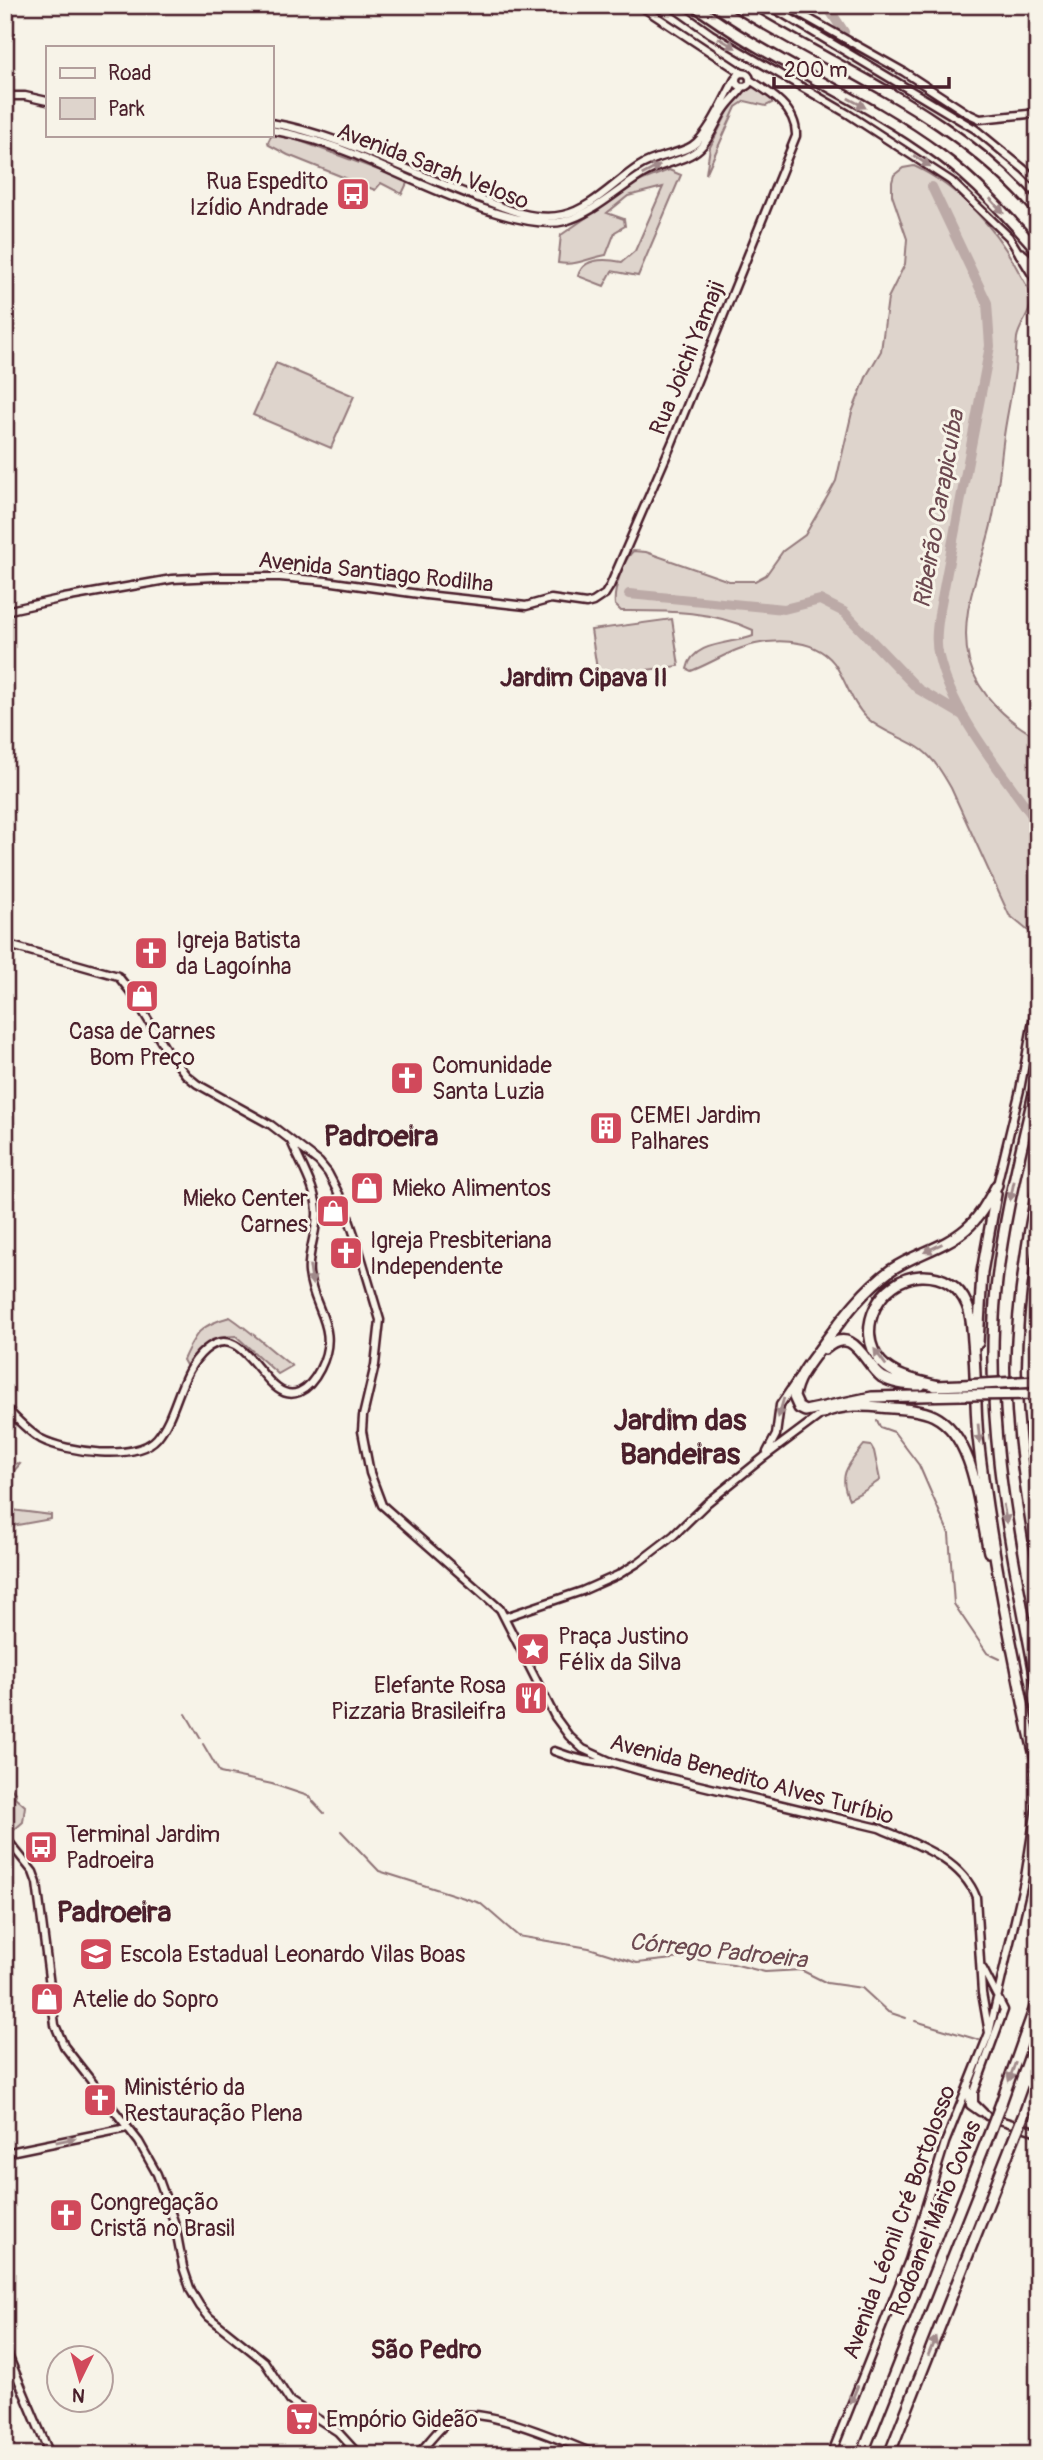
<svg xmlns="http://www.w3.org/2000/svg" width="1043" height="2460" viewBox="0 0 1043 2460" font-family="Pangolin,sans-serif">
	<rect width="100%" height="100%" fill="#f7f3e8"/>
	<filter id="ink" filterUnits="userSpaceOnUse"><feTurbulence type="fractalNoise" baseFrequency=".0143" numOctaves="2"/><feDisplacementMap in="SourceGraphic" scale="14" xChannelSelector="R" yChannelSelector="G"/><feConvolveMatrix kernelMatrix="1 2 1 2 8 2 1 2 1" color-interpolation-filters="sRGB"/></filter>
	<g filter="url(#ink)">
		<path fill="#ded4cc" stroke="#947a7c" stroke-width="2" d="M750,84L772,97V103L766,106L745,101L736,107L706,174L710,147L734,100Z
			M284,135L408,181L402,194L381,183L375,190L288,155L269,145L268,142L271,136Z
			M914,166C960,187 998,231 1020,274C1024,281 1030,290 1031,298C1032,313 1019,325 1017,338C1016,348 1016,359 1015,370C1012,394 1006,418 1003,443C1000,467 998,492 993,516C984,564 957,610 969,661C978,695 1009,722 1038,738V936L1027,930L1009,915L951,788C943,774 935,760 922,750C904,737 883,733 867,718C851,703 846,680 834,663C813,636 768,638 739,649C723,655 707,665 691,671L687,669C692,641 733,644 753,636V630C710,610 667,611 621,611L615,605C613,590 623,561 633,551L646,552L729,581H755L766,575L783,551L805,535L830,492L836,481L852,412L867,375L881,351L888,298L905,264L907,239L892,195V182L894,175L903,168Z
			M669,170L681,175L638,276L612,271L604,286L578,276C583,257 607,259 622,262L635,251L663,187L628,196L607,213L624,219L625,226L615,232L606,255C587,258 578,266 558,263L561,235L638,182Z
			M276,363L354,396L331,448L253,415Z
			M672,619L679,666L598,676L591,630Z
			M230,1317C252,1332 271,1350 292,1366L278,1374L236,1336C209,1336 201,1347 187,1367L183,1360C195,1333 200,1325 230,1317Z
			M864,1445L871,1446L874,1451L880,1480L864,1491L849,1499C837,1474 849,1464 864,1445Z
			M17,1463L20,1464L7,1479L5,1506L12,1510L51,1515V1519L12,1526L5,1525V1473Z
			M7,1784L16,1794L15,1797L25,1806L23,1822L14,1830L5,1817V1785Z"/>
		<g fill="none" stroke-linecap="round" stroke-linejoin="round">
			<path stroke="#8e7275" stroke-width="2" d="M877,1420L880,1427L894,1432L919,1465L949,1534L954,1604L987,1653L1000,1659
				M186,1714L200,1738
				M203,1744L220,1773L272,1784L308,1796L324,1813
				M341,1831L379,1871L480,1903L518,1936L589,1948L637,1963L682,1958L733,1964L765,1972L801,1970L827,1983L862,1988L888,2012L906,2018
				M915,2021L979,2040"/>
			<path stroke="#bcaaa7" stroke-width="10" d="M823,5L829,9L844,32
				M932,187L987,303L990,346L939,614C937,628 935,643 939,657C953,717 1004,774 1038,824
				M629,594L784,609L820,600L844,612L918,689L964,716
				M1034,2455L1038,2447"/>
			<g stroke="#4a1f2b" stroke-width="11">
				<path id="tertiary" d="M5,1407C16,1418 27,1431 41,1439C66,1452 136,1462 157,1438C178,1413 179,1372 205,1350C247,1315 264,1407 299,1392C308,1388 315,1379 320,1369C341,1327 313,1311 309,1273C307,1254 316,1235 317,1215C318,1191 300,1163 291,1141
					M5,2153L127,2128
					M5,2348L50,2455
					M417,2455C429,2443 441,2424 456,2417C483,2405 569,2444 598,2455"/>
			</g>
			<g stroke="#4a1f2b" stroke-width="11">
				<path id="secondary" d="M639,5L742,73
					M670,5L711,34L848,114L951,181L1009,237L1038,284
					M768,5L975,129L1025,170L1038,183
					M785,5L904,72L967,113L980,119L1038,113
					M736 80a7 7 0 1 1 14 0a7 7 0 1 1-14 0Z
					M5,96H25L47,101
					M271,123C338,134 407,171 471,195C499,206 532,222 563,215C591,209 615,182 638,167C656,155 678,155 692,146C709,135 725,97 735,79
					M271,130C299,135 327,143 353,154C402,174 516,234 565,221C594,213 617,190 643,174C660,163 685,162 700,148C712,137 716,120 726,107C731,100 738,94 743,87
					M5,611L64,598L172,579L216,577H280L326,581L426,595L526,606L551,599L586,604L593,602L605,594L610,586L672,443L796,136C797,109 771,93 750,80
					M5,944L118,976L133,995L165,1048L186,1075L197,1084L271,1125L319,1162L328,1173L343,1202L357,1243L380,1320L375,1365L363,1416L362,1431L370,1473L382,1505L500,1609L555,1717L569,1736L583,1749L614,1763L652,1774L879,1828C913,1843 962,1859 976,1897L982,1993L989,2033
					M997,1185L1020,1090L1038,994
					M767,1452L776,1435L780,1405L797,1380
					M505,1617L582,1591L618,1575L639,1562L674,1535L707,1503L764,1457L823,1413
					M554,1751C572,1758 591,1763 610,1763
					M5,1837L33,1872L37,1883L55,2025L64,2046L139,2142L157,2174L175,2224L183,2267L191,2291L200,2306L209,2317L264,2361L290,2401L338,2432L359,2455
					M983,1969L1004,2010L974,2092V2103L987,2116
					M968,2087L970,2105L980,2112
					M993,2118L1038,2132
					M831,2455L909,2260L945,2143L989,2033L1025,1877L1036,1808L1035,1762"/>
			</g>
			<g stroke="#4a1f2b" stroke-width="14">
				<path id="motorway" d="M694,5C771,62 862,97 939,154C977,182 1007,216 1038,251
					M734,5C842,73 952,111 1038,211
					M1021,254L1038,268
					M1038,1076C1022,1147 1003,1218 996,1290C983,1428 1013,1555 1038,1690
					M1038,1186C1026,1246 1017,1306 1016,1367C1016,1433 1027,1499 1038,1564
					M1038,1331V1399
					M978,1343L982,1272L996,1194
					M825,1349C854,1323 864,1364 882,1377C894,1384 908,1385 921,1385
					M935,1386L962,1385
					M939,1386C919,1381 896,1378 881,1362C853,1330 880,1278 921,1276C942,1275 959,1286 967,1305C972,1316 972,1329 973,1341C976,1373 975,1405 978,1437C986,1512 1000,1588 1015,1662C1022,1697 1028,1732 1038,1766
					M962,1395L872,1397L805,1411L799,1408L794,1397C796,1378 811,1361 822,1346C842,1319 863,1290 891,1270C914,1254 944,1248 966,1229C980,1217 988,1201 997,1185
					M823,1413C847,1403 867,1406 892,1408C906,1409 921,1410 934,1416C976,1437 979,1511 989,1552
					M1001,2103L1034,2010L1038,1995
					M1024,2114L1038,2075
					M862,2455L988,2137
					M889,2455L1011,2146"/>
			</g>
			<use href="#tertiary" stroke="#f7f3e8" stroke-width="6"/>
			<use href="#secondary" stroke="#f7f3e8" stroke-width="6"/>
			<use href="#motorway" stroke="#f7f3e8" stroke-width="9"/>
			<g stroke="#4a1f2b" stroke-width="14" stroke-linecap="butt">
				<path id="motorway-bridge" d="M962,1385L1038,1381
					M962,1395L1038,1394
					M988,2137L1001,2103
					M1011,2146L1024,2114"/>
			</g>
			<use href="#motorway-bridge" stroke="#f7f3e8" stroke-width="9"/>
		</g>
		<defs><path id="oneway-solid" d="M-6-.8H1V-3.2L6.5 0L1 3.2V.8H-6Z" transform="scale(1.75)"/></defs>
		<g fill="#a0898a">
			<use href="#oneway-solid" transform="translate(727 43) rotate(30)"/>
			<use href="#oneway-solid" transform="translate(857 103) rotate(29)"/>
			<use href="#oneway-solid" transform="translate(922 161) rotate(33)"/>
			<use href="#oneway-solid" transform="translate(651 170) rotate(-28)"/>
			<use href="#oneway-solid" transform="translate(997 206) rotate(47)"/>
			<use href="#oneway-solid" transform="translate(1012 1191) rotate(102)"/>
			<use href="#oneway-solid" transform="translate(933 1248) rotate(154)"/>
			<use href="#oneway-solid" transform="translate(311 1275) rotate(82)"/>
			<use href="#oneway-solid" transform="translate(880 1357) rotate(-126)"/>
			<use href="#oneway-solid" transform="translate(781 1408) rotate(106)"/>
			<use href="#oneway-solid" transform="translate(979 1434) rotate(85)"/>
			<use href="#oneway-solid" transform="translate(1005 1514) rotate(80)"/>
			<use href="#oneway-solid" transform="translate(1012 2072) rotate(110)"/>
			<use href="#oneway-solid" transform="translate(66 2140) rotate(-11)"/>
			<use href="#oneway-solid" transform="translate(932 2346) rotate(-68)"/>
			<use href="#oneway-solid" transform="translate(854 2395) rotate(112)"/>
		</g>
	</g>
	<defs>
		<g id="bus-square" transform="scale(1.75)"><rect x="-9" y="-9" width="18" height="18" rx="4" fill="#d1495b" stroke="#f7f3e8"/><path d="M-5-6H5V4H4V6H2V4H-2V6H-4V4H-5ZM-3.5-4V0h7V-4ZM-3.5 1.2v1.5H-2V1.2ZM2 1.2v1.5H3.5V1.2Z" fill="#fff"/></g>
		<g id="church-square" transform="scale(1.75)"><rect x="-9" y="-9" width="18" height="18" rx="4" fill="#d1495b" stroke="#f7f3e8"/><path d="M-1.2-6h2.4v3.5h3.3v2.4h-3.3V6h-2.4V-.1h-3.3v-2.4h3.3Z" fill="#fff"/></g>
		<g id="shop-square" transform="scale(1.75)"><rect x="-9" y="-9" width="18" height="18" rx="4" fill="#d1495b" stroke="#f7f3e8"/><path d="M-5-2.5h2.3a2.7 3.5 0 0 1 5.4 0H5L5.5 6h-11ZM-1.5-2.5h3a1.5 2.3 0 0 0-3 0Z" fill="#fff"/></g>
		<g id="building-square" transform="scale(1.75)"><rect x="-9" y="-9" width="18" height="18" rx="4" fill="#d1495b" stroke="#f7f3e8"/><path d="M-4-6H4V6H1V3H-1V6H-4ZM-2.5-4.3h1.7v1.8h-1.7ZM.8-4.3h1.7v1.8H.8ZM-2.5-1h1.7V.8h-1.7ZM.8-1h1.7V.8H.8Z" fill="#fff"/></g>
		<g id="sight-square" transform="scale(1.75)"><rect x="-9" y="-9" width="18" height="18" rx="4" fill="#d1495b" stroke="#f7f3e8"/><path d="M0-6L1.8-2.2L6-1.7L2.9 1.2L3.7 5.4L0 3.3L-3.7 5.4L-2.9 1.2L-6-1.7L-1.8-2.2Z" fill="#fff"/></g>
		<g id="restaurant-square" transform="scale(1.75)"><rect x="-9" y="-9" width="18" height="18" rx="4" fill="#d1495b" stroke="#f7f3e8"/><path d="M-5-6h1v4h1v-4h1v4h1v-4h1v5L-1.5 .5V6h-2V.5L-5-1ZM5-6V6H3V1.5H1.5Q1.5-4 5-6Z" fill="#fff"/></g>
		<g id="school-square" transform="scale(1.75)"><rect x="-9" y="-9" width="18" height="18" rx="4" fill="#d1495b" stroke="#f7f3e8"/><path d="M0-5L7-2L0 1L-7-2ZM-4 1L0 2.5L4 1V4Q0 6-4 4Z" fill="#fff"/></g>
		<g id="supermarket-square" transform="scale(1.75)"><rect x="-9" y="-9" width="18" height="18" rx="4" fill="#d1495b" stroke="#f7f3e8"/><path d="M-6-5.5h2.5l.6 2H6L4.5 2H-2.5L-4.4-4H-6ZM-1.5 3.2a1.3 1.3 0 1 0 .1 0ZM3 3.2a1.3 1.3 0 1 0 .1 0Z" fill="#fff"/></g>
	</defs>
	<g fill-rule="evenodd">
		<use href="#bus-square" x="353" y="194"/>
		<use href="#church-square" x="151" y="953"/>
		<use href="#shop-square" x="142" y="996"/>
		<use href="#church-square" x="407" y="1078"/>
		<use href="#building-square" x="606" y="1128"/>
		<use href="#shop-square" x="367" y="1188"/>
		<use href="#shop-square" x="333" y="1211"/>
		<use href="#church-square" x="346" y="1253"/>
		<use href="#sight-square" x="533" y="1649"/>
		<use href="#restaurant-square" x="531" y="1698"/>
		<use href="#bus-square" x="41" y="1847"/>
		<use href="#school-square" x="96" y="1954"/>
		<use href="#shop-square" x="47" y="1999"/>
		<use href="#church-square" x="100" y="2100"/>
		<use href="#church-square" x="66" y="2215"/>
		<use href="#supermarket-square" x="302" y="2419"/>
	</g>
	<g text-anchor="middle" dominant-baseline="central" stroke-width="6" stroke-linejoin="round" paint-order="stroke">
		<g font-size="23" fill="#4a1f2b" stroke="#f7f3e8">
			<text transform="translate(433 166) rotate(21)">Avenida Sarah Veloso</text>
			<text transform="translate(687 358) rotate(-68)">Rua Joichi Yamaji</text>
			<text transform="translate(376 572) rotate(6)">Avenida Santiago Rodilha</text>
			<text transform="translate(752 1779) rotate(15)">Avenida Benedito Alves Turíbio</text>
			<text transform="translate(935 2218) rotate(-68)">Rodoanel Mário Covas</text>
			<text transform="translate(899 2222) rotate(-70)">Avenida Léonil Cré Bortolosso</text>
		</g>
		<g font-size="23" fill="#4a1f2b" stroke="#f7f3e8" text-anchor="start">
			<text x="328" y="181" text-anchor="end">Rua Espedito<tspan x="328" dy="26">Izídio Andrade</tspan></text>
			<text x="176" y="940">Igreja Batista<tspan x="176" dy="26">da Lagoínha</tspan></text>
			<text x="142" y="1031" text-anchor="middle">Casa de Carnes<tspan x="142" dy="26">Bom Preço</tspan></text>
			<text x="432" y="1065">Comunidade<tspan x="432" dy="26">Santa Luzia</tspan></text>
			<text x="630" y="1115">CEMEI Jardim<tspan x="630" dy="26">Palhares</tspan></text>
			<text x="392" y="1188">Mieko Alimentos</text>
			<text x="308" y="1198" text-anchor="end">Mieko Center<tspan x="308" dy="26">Carnes</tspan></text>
			<text x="370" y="1240">Igreja Presbiteriana<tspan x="370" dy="26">Independente</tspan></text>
			<text x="558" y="1636">Praça Justino<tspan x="558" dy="26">Félix da Silva</tspan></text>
			<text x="506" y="1685" text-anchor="end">Elefante Rosa<tspan x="506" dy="26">Pizzaria Brasileifra</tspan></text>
			<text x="66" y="1834">Terminal Jardim<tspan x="66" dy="26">Padroeira</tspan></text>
			<text x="120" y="1954">Escola Estadual Leonardo Vilas Boas</text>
			<text x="72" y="1999">Atelie do Sopro</text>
			<text x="124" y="2087">Ministério da<tspan x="124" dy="26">Restauração Plena</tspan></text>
			<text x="90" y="2202">Congregação<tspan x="90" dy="26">Cristã no Brasil</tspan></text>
			<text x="326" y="2419">Empório Gideão</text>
		</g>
		<g font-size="24" font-style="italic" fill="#6c4950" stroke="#f7f3e8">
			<text transform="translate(939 509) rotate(-80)">Ribeirão Carapicuíba</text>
			<text transform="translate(718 1951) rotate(6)">Córrego Padroeira</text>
		</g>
		<g font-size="26" font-weight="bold" fill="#4a1f2b" stroke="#f7f3e8">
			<text x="584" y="678">Jardim Cipava II</text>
			<text x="426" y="2350">São Pedro</text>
		</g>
		<g font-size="30" font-weight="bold" fill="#4a1f2b" stroke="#f7f3e8">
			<text x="381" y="1136">Padroeira</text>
			<text x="680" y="1420">Jardim das<tspan x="680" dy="34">Bandeiras</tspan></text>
			<text x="114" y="1912">Padroeira</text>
		</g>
	</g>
	<rect width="1043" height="2460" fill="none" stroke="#f7f3e8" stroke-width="28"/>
	<rect x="14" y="14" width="1015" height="2432" fill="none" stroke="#4a1f2b" stroke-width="2.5" filter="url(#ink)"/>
	<rect x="46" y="46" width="228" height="91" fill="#f7f3e8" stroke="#b29e9c" stroke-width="2"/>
	<rect x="60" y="68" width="35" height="10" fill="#f7f3e8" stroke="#b29e9c" stroke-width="2"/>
	<text x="108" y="80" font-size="21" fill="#4a1f2b">Road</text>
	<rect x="60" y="98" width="35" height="21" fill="#ded4cc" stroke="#b29e9c" stroke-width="2"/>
	<text x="108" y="116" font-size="21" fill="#4a1f2b">Park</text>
	<g transform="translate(80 2379) rotate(185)"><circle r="33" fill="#f7f3e8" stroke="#b29e9c" stroke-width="2"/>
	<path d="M0-5L12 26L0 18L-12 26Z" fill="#d1495b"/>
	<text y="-10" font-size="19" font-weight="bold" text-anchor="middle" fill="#4a1f2b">N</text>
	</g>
	<path d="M774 77v10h175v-10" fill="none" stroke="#4a1f2b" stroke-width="3.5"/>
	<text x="784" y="77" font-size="21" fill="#4a1f2b" stroke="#f7f3e8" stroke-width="5" paint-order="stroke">200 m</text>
</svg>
